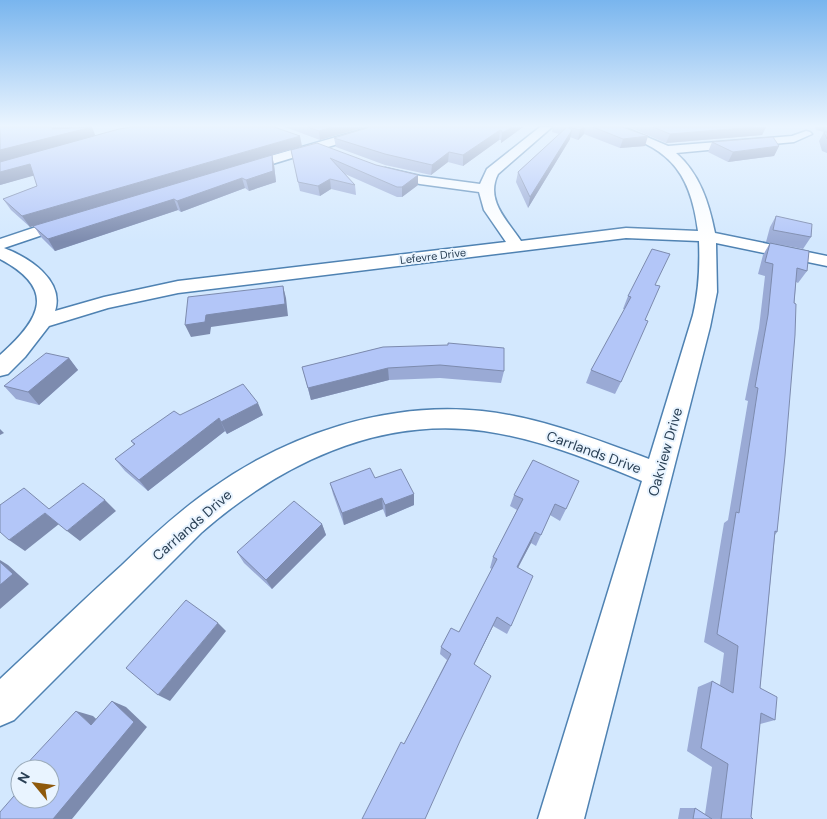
<svg xmlns="http://www.w3.org/2000/svg" width="827" height="819" viewBox="0 0 827 819" font-family="'DM Sans',sans-serif">
	<rect width="100%" height="100%" fill="#d3e8fe"/>
	<g fill="none" stroke-linecap="round" stroke-linejoin="round">
		<g stroke="#4f82b2" stroke-width="3">
			<path id="minor" d="M371,127H388L387,129L246,172H236L234,169L236,166Z
				M540,127H552L498,174C485,200 507,220 521,241L626,228L698,231C690,167 666,146 605,129L604,127L628,129L668,146L792,136L806,131L810,132L812,134L794,142L676,153C700,174 709,203 715,233L827,256V266L716,243L717,292L710,327L584,819H538L642,481C591,460 539,439 484,431C378,416 278,465 201,533L14,720L0,726V679C41,641 81,602 122,565C150,538 179,511 211,489C288,434 387,401 482,411C539,417 595,439 649,459L693,315C699,290 700,266 699,241L626,238L178,293L108,308L49,326L25,357L8,374L0,376V355C41,319 57,289 0,259V239L63,218H75L77,221L75,224L4,248C28,257 65,280 55,311L104,297L178,281L506,242L484,210L479,192L420,184L380,175L378,172L385,168L420,176L480,184L487,169Z"/>
		</g>
		<use href="#minor" fill="#fff" fill-rule="evenodd"/>
	</g>
	<path fill="#9aaad5" d="M0,127H75L70,128L96,136L302,146L156,190L272,155L274,165L276,182L249,191L245,188L181,212L178,210L55,251L41,237L34,226L30,227L11,210L3,199L37,186L34,175L0,185Z
		M285,127H365L320,140Z
		M370,127H523L501,143V140H499L463,166L448,162L431,175L385,165L336,147L334,138Z
		M553,127H622L645,146L620,148L584,134L578,140L570,137V139L528,208L516,182L518,172L559,134L552,132Z
		M624,127H766L762,135L666,143L629,127Z
		M815,127H827V153L822,151L819,141L824,132L816,130Z
		M712,142L779,146L774,156L728,162L708,152Z
		M291,150L376,165L418,175V185L402,197H397L345,174L355,185L356,195L331,189L320,196L300,191Z
		M776,216L811,237L803,249L766,242L770,227Z
		M770,243L807,271L798,283L796,282L777,532L775,535L760,688L775,720L760,724L751,817L753,819H678L680,808H695L705,814L712,767L687,751L698,687L712,681L720,685L724,653L704,642L724,523L728,520L748,401L745,400L759,328L765,276L758,274L763,255Z
		M655,285L645,320L621,382L615,394L586,383L591,370L625,309H623L628,296Z
		M383,347L504,371L501,383L440,378L389,380L311,400L302,367Z
		M69,358L78,370L39,405L16,399L4,386Z
		M180,415H263L227,434L225,431L148,491L125,471L115,459L134,445L131,441Z
		M533,460L566,509L560,521L550,515L536,546L531,543L518,568L511,626L507,634L493,626L474,664L404,744L447,660L440,654L441,647L459,632L492,569L490,568L493,557L517,510L510,506L514,495Z
		M375,478L414,494V505L386,517L383,509L344,525L333,494L330,483Z
		M322,524L326,535L272,589L244,563L237,552Z"/>
	<path fill="#7d8bae" d="M52,127H75L56,133L92,127L96,137L0,162V150L52,129Z
		M332,127H365L320,140L319,131Z
		M512,127H523L501,143L502,133Z
		M583,127H585L584,134L578,140L580,130Z
		M754,127H766L762,135L666,143L670,134Z
		M500,130L499,140L463,166V155Z
		M572,130L570,139L528,208L530,197Z
		M300,136L302,146L30,227L22,216Z
		M648,136L645,146L620,148L623,139Z
		M779,146L774,156L728,162L733,152Z
		M449,152L448,162L431,175L432,165Z
		M272,155L274,165L276,182L249,191L246,180Z
		M30,164L36,175L0,185V172Z
		M418,175V185L402,197V187Z
		M242,178L245,188L181,212L177,201Z
		M330,179L331,189L320,196L318,186Z
		M174,199L178,210L55,251L48,239Z
		M283,286L286,298L288,316L211,327L210,334L191,337L185,325L206,315Z
		M69,358L78,370L39,405L28,392Z
		M388,368L389,380L311,400L308,388Z
		M258,403L263,415L227,434L221,422Z
		M219,418L225,431L148,491L139,480Z
		M0,429L4,433L0,435Z
		M414,494V505L386,517L385,505Z
		M382,498L383,509L344,525L342,513Z
		M105,500L116,511L80,541L67,531Z
		M45,513L59,524L25,551L9,540Z
		M322,524L326,535L272,589L266,580Z
		M535,532L531,543L513,577L517,567Z
		M0,560L8,565L29,584L0,609Z
		M497,617L493,626L471,671L474,664Z
		M218,623L226,631L170,701L158,695Z
		M112,701L126,707L147,727L72,819H53Z
		M76,711L93,716L107,729L91,725Z"/>
	<path fill="#b3c6f8" stroke="#7d8bae" d="M0,127H52V129L92,127L0,150Z
		M132,127H274L300,136L22,216L3,199L37,186L30,164L0,172V162L119,129Z
		M308,127H332L319,131Z
		M370,127H512L502,133V131L500,130L463,155L449,152L432,165L385,154L334,138Z
		M567,127H568L572,130L530,197L518,172Z
		M569,127H583L580,130Z
		M593,127H622L648,136L623,139Z
		M653,127H754L670,134Z
		M824,132H827V139Z
		M773,137L779,146L733,152L712,142Z
		M317,143L376,165L418,175L402,187H397L330,158L355,185L330,179L318,186L298,182L291,150Z
		M272,155L273,171L246,180L242,178L177,201L174,199L48,239L33,226Z
		M776,216L812,224L811,237L773,230Z
		M770,243L809,251L807,271L797,268L794,303L796,304L795,335L785,456L777,532L775,531L760,688L777,697L775,720L761,713L751,817L753,819H721L728,764L701,748L712,681L733,693L738,646L717,634L736,512L739,513L758,388L755,387L768,315L773,264L765,262Z
		M652,249L670,254L655,285L660,286L645,320L648,321L621,382L591,370L631,297L628,296Z
		M283,286L285,304L206,315L205,322L185,325L188,297Z
		M448,343L504,348V371L440,365L388,368L308,388L302,367L383,347L448,345Z
		M46,353L69,358L28,392L4,386Z
		M243,384L258,403L221,422L219,418L139,480L115,459L135,444L131,441L174,411L180,415Z
		M533,460L579,481L566,509L555,504L541,535L535,532L517,567L533,576L511,626L497,617L474,664L491,676L460,741L425,819H362L401,742L404,744L451,654L441,647L451,628L459,632L497,559L493,557L523,499L514,495Z
		M370,468L375,478L401,469L414,494L385,505L382,498L342,513L330,483Z
		M83,483L105,500L67,531L45,513L9,540L0,532V505L24,488L49,509Z
		M294,501L322,524L266,580L237,552Z
		M0,562L13,574L0,585Z
		M186,600L218,623L158,695L126,668Z
		M112,701L134,722L53,819H0V812L20,789V799H50V769H22L76,711L91,725Z
		M20,771V786L13,778Z
		M695,808L712,819H693Z"/>
	<linearGradient id="sky" x2="0" y2="1"><stop stop-color="#79b5ee"/><stop offset="0.52" stop-color="#ebf5ff"/><stop offset="1" stop-color="#ebf5ff" stop-opacity="0"/></linearGradient>
	<rect width="827" height="242" fill="url(#sky)"/>
	<g text-anchor="middle" dominant-baseline="central" stroke-width="4" stroke-linejoin="round" paint-order="stroke">
		<g font-size="11" fill="#293f54" stroke="#e9f4ff">
			<text transform="translate(433 256) rotate(-7)">Lefevre Drive</text>
		</g>
		<g font-size="14" fill="#293f54" stroke="#e9f4ff">
			<text transform="translate(594 452) rotate(20)">Carrlands Drive</text>
			<text transform="translate(665 452) rotate(-74)">Oakview Drive</text>
			<text transform="translate(192 525) rotate(-41)">Carrlands Drive</text>
		</g>
	</g>
	<g transform="translate(35 784) rotate(299)"><circle r="24" fill="#e9f4ff" stroke="#9cacbb"/>
	<path d="M0-4L9 19L0 12L-9 19Z" fill="#8e590c"/>
	<text y="-8" font-size="14" font-weight="bold" text-anchor="middle" fill="#293f54">N</text>
	</g>
</svg>
